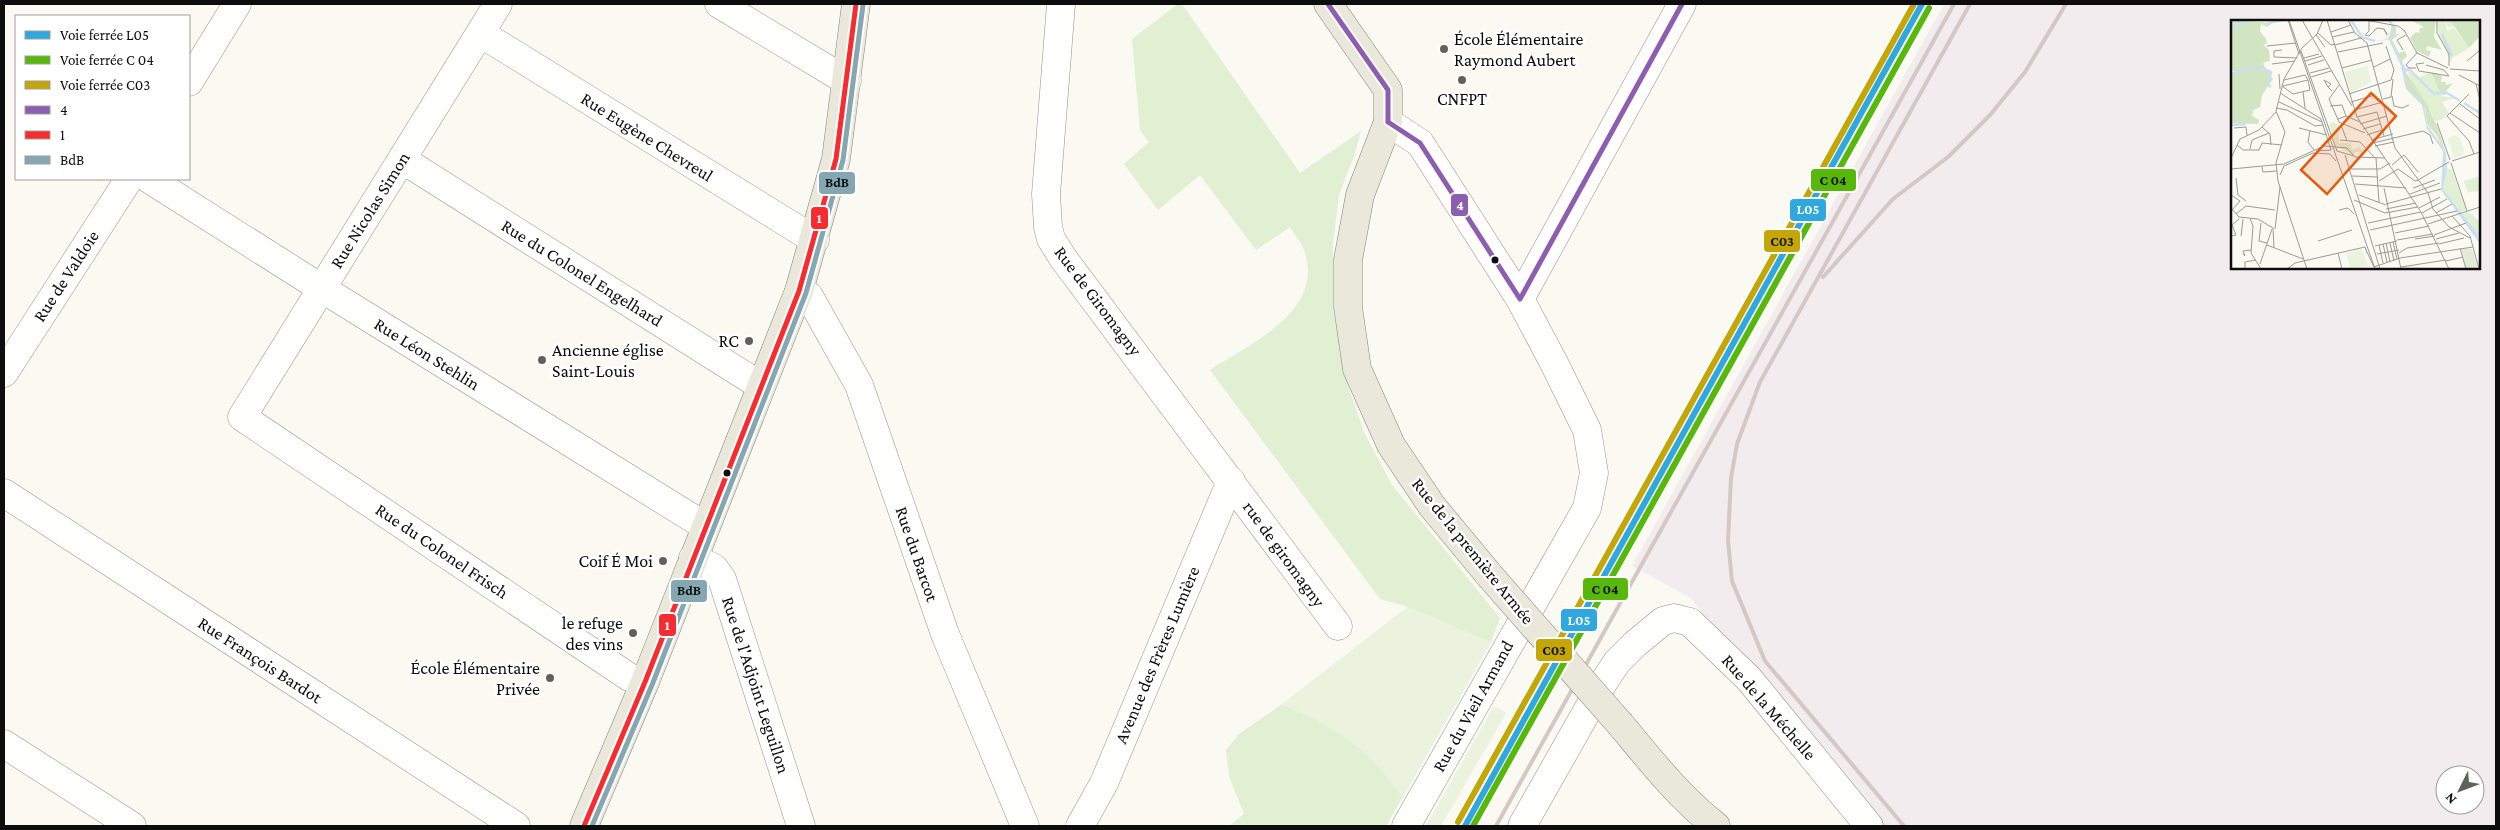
<svg xmlns="http://www.w3.org/2000/svg" width="2500" height="830" viewBox="0 0 2500 830" font-family="'Crimson Pro',serif">
	<rect width="100%" height="100%" fill="#faf9f2"/>
	<path fill="#f2ecee" fill-rule="evenodd" d="M1944,4H2496V826H1884L1766,695L1691,598L1632,566ZM2232,21H2479V268H2232ZM2445,775H2475V805H2445Z"/>
	<path fill="#e1efd3" d="M1178,4H1182L1300,173L1361,131L1355,153L1339,195L1333,244V309L1347,383L1364,432L1392,485L1500,618L1491,642L1386,826H1229L1244,814L1229,776L1226,750L1239,734L1281,705L1408,607L1380,599L1210,370C1251,343 1326,311 1304,250C1301,242 1294,234 1290,227L1256,250L1200,175L1158,210L1124,164L1149,142L1140,130L1132,39Z"/>
	<path fill="#ebf2dd" d="M1409,607L1491,642L1402,797C1393,786 1385,774 1375,764C1354,740 1311,715 1281,705Z
		M1494,706L1506,713L1441,826H1426Z"/>
	<g fill="none" stroke-linecap="round" stroke-linejoin="round">
		<g stroke="#949390" stroke-width="29">
			<path id="minor" d="M498,4L242,417L629,677L645,682
				M719,4L847,81
				M1061,4L1046,194L1048,227L1051,239L1063,258L1338,626
				M480,33L815,240
				M189,82L237,4
				M1388,122L1420,143L1520,299L1554,363L1587,430L1594,473L1587,508L1406,826
				M403,160L761,386
				M149,179L321,288L705,526
				M799,291L809,296L859,385L945,634L1025,826
				M1520,299L1682,4
				M4,373L129,179
				M4,493L516,826
				M693,558L714,568L722,579L801,826
				M4,744L132,826
				M1080,826L1104,783L1231,481
				M1522,826L1603,683L1617,662L1635,644L1663,621L1674,618L1690,622L1749,679L1869,826"/>
		</g>
		<g stroke="#81817d" stroke-width="29">
			<path id="major" d="M1328,4L1388,90V122L1360,195L1348,260V307L1357,369L1391,445L1432,506L1490,576
				M1621,725C1651,761 1680,798 1716,826
				M584,826L645,682L799,291L836,159L856,4"/>
		</g>
		<use href="#minor" stroke="#fefefd" stroke-width="28"/>
		<use href="#major" stroke="#eae8da" stroke-width="28"/>
		<path stroke="#d5c7c5" stroke-width="4" d="M1823,277L1893,199L1948,157L1990,115L2025,72L2066,4
			M1496,826L1954,4
			M1904,826L1765,661L1732,581L1728,541L1731,478L1737,444L1760,382L1970,4"/>
		<g stroke="#81817d" stroke-width="29" stroke-linecap="butt">
			<path id="major-bridge" d="M1490,576L1621,725"/>
		</g>
		<use href="#major-bridge" stroke="#eae8da" stroke-width="28"/>
		<g stroke="#fff" stroke-width="9">
			<path id="bus-1" d="M1328,4L1388,90V122
				M1388,122L1420,143L1520,299
				M1520,299L1682,4"/>
		</g>
		<g stroke="#fff" stroke-width="9">
			<path id="bus-2" d="M584,826L645,682L799,291L836,159L856,4"/>
		</g>
		<g stroke="#fff" stroke-width="9">
			<path id="bus-3" d="M592,826L652,685L806,293L843,160L863,5"/>
		</g>
		<use href="#bus-1" stroke="#8d5daf" stroke-width="5"/>
		<use href="#bus-2" stroke="#f82b2f" stroke-width="5"/>
		<use href="#bus-3" stroke="#84a7b1" stroke-width="5"/>
		<g stroke="#fff" stroke-width="10">
			<path id="rail-1" d="M1465,826L1922,4"/>
		</g>
		<g stroke="#fff" stroke-width="10">
			<path id="rail-2" d="M1473,826L1929,8"/>
		</g>
		<g stroke="#fff" stroke-width="10">
			<path id="rail-3" d="M1458,822L1914,4"/>
		</g>
		<use href="#rail-1" stroke="#2ea8de" stroke-width="6"/>
		<use href="#rail-2" stroke="#57b809" stroke-width="6"/>
		<use href="#rail-3" stroke="#c4a607" stroke-width="6"/>
	</g>
	<g fill="#60605d" stroke="#fff" stroke-width="2">
		<circle cx="1444" cy="49" r="5"/>
		<circle cx="1462" cy="80" r="5"/>
		<circle cx="749" cy="341" r="5"/>
		<circle cx="542" cy="360" r="5"/>
		<circle cx="663" cy="561" r="5"/>
		<circle cx="633" cy="633" r="5"/>
		<circle cx="550" cy="678" r="5"/>
	</g>
	<g fill="#0d0d0d" stroke="#fff" stroke-width="2">
		<circle cx="1495" cy="260" r="4.5"/>
		<circle cx="727" cy="473" r="4.5"/>
	</g>
	<g text-anchor="middle" dominant-baseline="central" stroke-width="5" stroke-linejoin="round" paint-order="stroke">
		<g font-size="18" fill="#0d0d0d" stroke="#fff" text-anchor="end">
			<text x="1454" y="39" text-anchor="start">École Élémentaire<tspan x="1454" dy="21">Raymond Aubert</tspan></text>
			<text x="1462" y="99" text-anchor="middle">CNFPT</text>
			<text x="739" y="341">RC</text>
			<text x="552" y="350" text-anchor="start">Ancienne église<tspan x="552" dy="21">Saint-Louis</tspan></text>
			<text x="653" y="561">Coif É Moi</text>
			<text x="623" y="623">le refuge<tspan x="623" dy="21">des vins</tspan></text>
			<text x="540" y="668">École Élémentaire<tspan x="540" dy="21">Privée</tspan></text>
		</g>
		<g font-size="18" fill="#0d0d0d" stroke="#fff">
			<text transform="translate(647 137) rotate(32)">Rue Eugène Chevreul</text>
			<text transform="translate(370 210) rotate(-58)">Rue Nicolas Simon</text>
			<text transform="translate(582 273) rotate(32)">Rue du Colonel Engelhard</text>
			<text transform="translate(66 276) rotate(-57)">Rue de Valdoie</text>
			<text transform="translate(1098 301) rotate(53)">Rue de Giromagny</text>
			<text transform="translate(427 354) rotate(32)">Rue Léon Stehlin</text>
			<text transform="translate(442 551) rotate(34)">Rue du Colonel Frisch</text>
			<text transform="translate(1473 551) rotate(51)">Rue de la première Armée</text>
			<text transform="translate(917 554) rotate(71)">Rue du Barcot</text>
			<text transform="translate(1284 554) rotate(54)">rue de giromagny</text>
			<text transform="translate(1157 655) rotate(-67)">Avenue des Frères Lumière</text>
			<text transform="translate(260 660) rotate(33)">Rue François Bardot</text>
			<text transform="translate(756 685) rotate(72)">Rue de l'Adjoint Leguillon</text>
			<text transform="translate(1473 706) rotate(-61)">Rue du Vieil Armand</text>
			<text transform="translate(1769 707) rotate(49)">Rue de la Méchelle</text>
		</g>
	</g>
	<g transform="translate(2231 20)">
		<rect width="249" height="249" fill="#faf9f2"/>
		<path d="M206,0H219L223,6L217,7L214,1L216,11L223,8L238,28L221,38V44L208,16ZM176,50L187,58L200,52L210,76L223,78L211,82L218,93L210,100L204,101L208,111L198,87L180,61ZM97,101L98,105L102,102L107,105L108,123H120L121,130L129,127L132,133L124,132L123,135L105,126ZM216,148L221,150L235,190L230,192L212,169ZM249,156V171L237,172L238,176L233,161ZM238,192L249,202V219L232,194Z" fill="#e1efd3"/>
		<path d="M0,0L40,3L41,0H46L36,7L30,4L29,11L35,19L36,24H32L38,30L39,41L34,42L32,44L42,59L31,75L29,87L21,91L23,92L20,95L28,100L27,104L0,103V52H5L0,50ZM179,0H205L203,17L211,30L196,26L195,30L200,31L198,37L186,31L179,18L185,12L189,13L188,9L193,7ZM219,0H249V16L238,28ZM161,5L165,7V14H168L161,20L168,33L174,31L176,36L171,41L173,47L159,19L155,18L158,17ZM200,52L211,56L210,62H215V65L222,63L215,71L228,80L217,74L210,75ZM173,54H176L198,87L199,91L208,111L217,141L206,116L196,104L194,88L175,67Z" fill="#d1e5c2"/>
		<path d="M230,228L241,229L247,249H235Z" fill="#e4ead6"/>
		<path d="M136,46L140,62L120,73L114,52ZM223,115L229,118L233,130L230,136L223,137L217,119ZM130,229L137,246L119,249L115,233Z" fill="#ebf2dd"/>
		<path d="M159,19L175,49V67L193,84L196,105L214,130L216,148L212,169L246,213L249,224L210,170L212,131L196,109L191,85L175,69L170,46L158,20L142,21Z" fill="#cae0f1"/>
		<path fill="none" stroke="#cae0f1" stroke-width="2.5" d="M120,0L131,17L144,21M158,0L163,8V15L159,19M37,3L52,0M0,9L18,0M211,14L221,36M173,50L178,49L202,73H216L229,81M0,54L21,48L33,49L40,52L37,65L40,67M233,83L249,93M0,105L15,104"/>
		<path fill="none" stroke="#9b9b96" stroke-width="1" d="M57,0L68,34M58,0L144,249M71,0L121,86M96,0L126,97L190,192L218,249M117,0L124,13L136,23L164,128L197,173L202,189L218,207L239,218M134,0L167,6L174,11M206,0V13L218,34V46M138,1V11L134,15L138,16L146,8L153,9L156,15V14L153,9M173,10L186,33L217,48M100,12L120,5M87,13L100,25L104,24M85,15L94,27M101,17L123,12M104,25L130,18M36,26L65,23M155,26L163,50L160,60M51,30L43,31V37L66,38M172,30L166,20L175,15M70,31L106,131L123,136M107,32L152,23M73,38L88,34M74,41L91,36M236,41L248,31M193,43L185,44L188,51L218,56L213,50L195,45M41,44L64,41M77,45L93,40M143,47L159,39M111,48L141,40M185,48H178L175,45L186,33M219,49L249,51M79,53L98,48M48,54L49,69M228,55L249,66M80,57L100,51M53,60L74,55L77,60M245,64L249,80M108,65L98,79L108,102L134,113M51,66L62,74L79,70L77,60M52,66L77,60M97,67L93,60L100,64L97,67L101,71M72,72L74,88M49,73L90,99L100,130L85,131M118,74L160,60M238,74L216,96L238,121L243,134M161,76L163,86L171,88L178,85M152,79L160,77L162,59M48,82L91,102M120,82L144,75M229,84L249,99M99,86L111,85L115,96M45,88L56,90L84,106L92,105M123,90L152,82M219,93L249,113M126,97L146,92L153,116M107,99L115,96L129,102M206,103L219,140M129,104L156,96M110,105L116,121M31,107L39,114L40,125M3,108L15,107L16,115M68,108L96,115M132,109L149,104M79,111L77,122L83,130M136,115L151,110M109,120L129,122L144,138M140,120L162,114M142,123L192,111L199,115L202,124M6,125L12,130H28L31,123L51,125M144,126L163,122M19,129L21,120L38,113M114,135L149,249M0,138L9,119L28,110L45,92M145,138L148,183M221,141L249,132M220,143L236,191M161,145L173,135L187,152M31,147L32,152L46,151M0,149L53,144L93,126L116,128L124,137L154,138M119,149H149L159,143M49,155L53,146L82,133L99,134L105,141M121,156L147,157M5,158L7,175L15,181M187,160L218,142M148,161L167,149L184,161L187,160M124,164L175,168M153,168L170,249M182,168L204,160M179,174L209,163M0,175L9,181L1,190M128,175L155,185M123,180L154,193L187,187M155,184L210,169M0,188L8,197L27,199L42,208L43,227M188,188L209,177M155,189L185,183M108,190L117,188L123,194M191,193L216,179M205,193L221,184M5,194L15,186L44,190M221,196L239,216L248,249M19,198L22,206L20,233L30,249M30,203L28,221L36,223M137,203L190,192M197,204L249,187M44,209L49,167M139,210L226,191M164,213L198,206M203,215L235,203M0,216L5,215L1,205L8,199M10,216L12,199M184,219L204,216M205,219L228,213M166,220L202,214M87,221L121,210M162,222L166,239M155,223L159,242M159,223L163,241M152,224L156,242M208,224L233,218M36,225L72,239M148,225L152,243M144,226L166,221M229,228L235,249M136,232L143,247L169,238L242,227M107,233L111,249M168,233L176,228L208,223M12,234L14,236L12,231L20,230M146,234L168,230M215,241L232,237M29,244L41,209M170,247L215,240M14,249V242L25,240M56,249L64,243L134,227L136,233M76,249L47,161L45,143L54,112L45,91L53,59L71,28L86,14L92,0"/>
		<path fill="#e8590c" fill-opacity="0.15" stroke="#e8590c" stroke-width="2.5" d="M140,73L165,96L96,174L70,150Z"/>
		<rect width="249" height="249" fill="none" stroke="#0d0d0d" stroke-width="2.5"/>
	</g>
	<g stroke="#fff" stroke-width="2">
		<rect x="1810" y="168" width="47" height="24" rx="5" fill="#57b809"/>
		<rect x="818" y="171" width="38" height="24" rx="5" fill="#84a7b1"/>
		<rect x="1450" y="193" width="19" height="24" rx="5" fill="#8d5daf"/>
		<rect x="1789" y="198" width="38" height="24" rx="5" fill="#2ea8de"/>
		<rect x="810" y="206" width="19" height="24" rx="5" fill="#f82b2f"/>
		<rect x="1763" y="229" width="38" height="24" rx="5" fill="#c4a607"/>
		<rect x="1582" y="577" width="47" height="24" rx="5" fill="#57b809"/>
		<rect x="670" y="579" width="38" height="24" rx="5" fill="#84a7b1"/>
		<rect x="1560" y="608" width="38" height="24" rx="5" fill="#2ea8de"/>
		<rect x="658" y="613" width="19" height="24" rx="5" fill="#f82b2f"/>
		<rect x="1535" y="638" width="38" height="24" rx="5" fill="#c4a607"/>
	</g>
	<g font-size="14" text-anchor="middle" font-weight="bold" fill="#fff">
		<text x="1460" y="210">4</text>
		<text x="1808" y="214">L05</text>
		<text x="819" y="223">1</text>
		<text x="1579" y="625">L05</text>
		<text x="667" y="630">1</text>
	</g>
	<g font-size="14" text-anchor="middle" font-weight="bold" fill="#111">
		<text x="1833" y="185">C 04</text>
		<text x="837" y="187">BdB</text>
		<text x="1782" y="246">C03</text>
		<text x="1605" y="594">C 04</text>
		<text x="689" y="595">BdB</text>
		<text x="1554" y="655">C03</text>
	</g>
	<rect width="2500" height="830" fill="none" stroke="#0d0d0d" stroke-width="10"/>
	<rect x="15" y="15" width="175" height="165" fill="#ffffff" stroke="#9e9e9e"/>
	<rect x="25" y="31" width="25" height="8" fill="#2ea8de" stroke="#9e9e9e"/>
	<text x="60" y="40" font-size="15" fill="#0d0d0d">Voie ferrée L05</text>
	<rect x="25" y="56" width="25" height="8" fill="#57b809" stroke="#9e9e9e"/>
	<text x="60" y="65" font-size="15" fill="#0d0d0d">Voie ferrée C 04</text>
	<rect x="25" y="81" width="25" height="8" fill="#c4a607" stroke="#9e9e9e"/>
	<text x="60" y="90" font-size="15" fill="#0d0d0d">Voie ferrée C03</text>
	<rect x="25" y="106" width="25" height="8" fill="#8d5daf" stroke="#9e9e9e"/>
	<text x="60" y="115" font-size="15" fill="#0d0d0d">4</text>
	<rect x="25" y="131" width="25" height="8" fill="#f82b2f" stroke="#9e9e9e"/>
	<text x="60" y="140" font-size="15" fill="#0d0d0d">1</text>
	<rect x="25" y="156" width="25" height="8" fill="#84a7b1" stroke="#9e9e9e"/>
	<text x="60" y="165" font-size="15" fill="#0d0d0d">BdB</text>
	<g transform="translate(2460 790) rotate(228)"><circle r="24" fill="#ffffff" stroke="#9e9e9e"/>
	<path d="M0-4L9 19L0 12L-9 19Z" fill="#60605d"/>
	<text y="-8" font-size="14" font-weight="bold" text-anchor="middle" fill="#0d0d0d">N</text>
	</g>
</svg>
